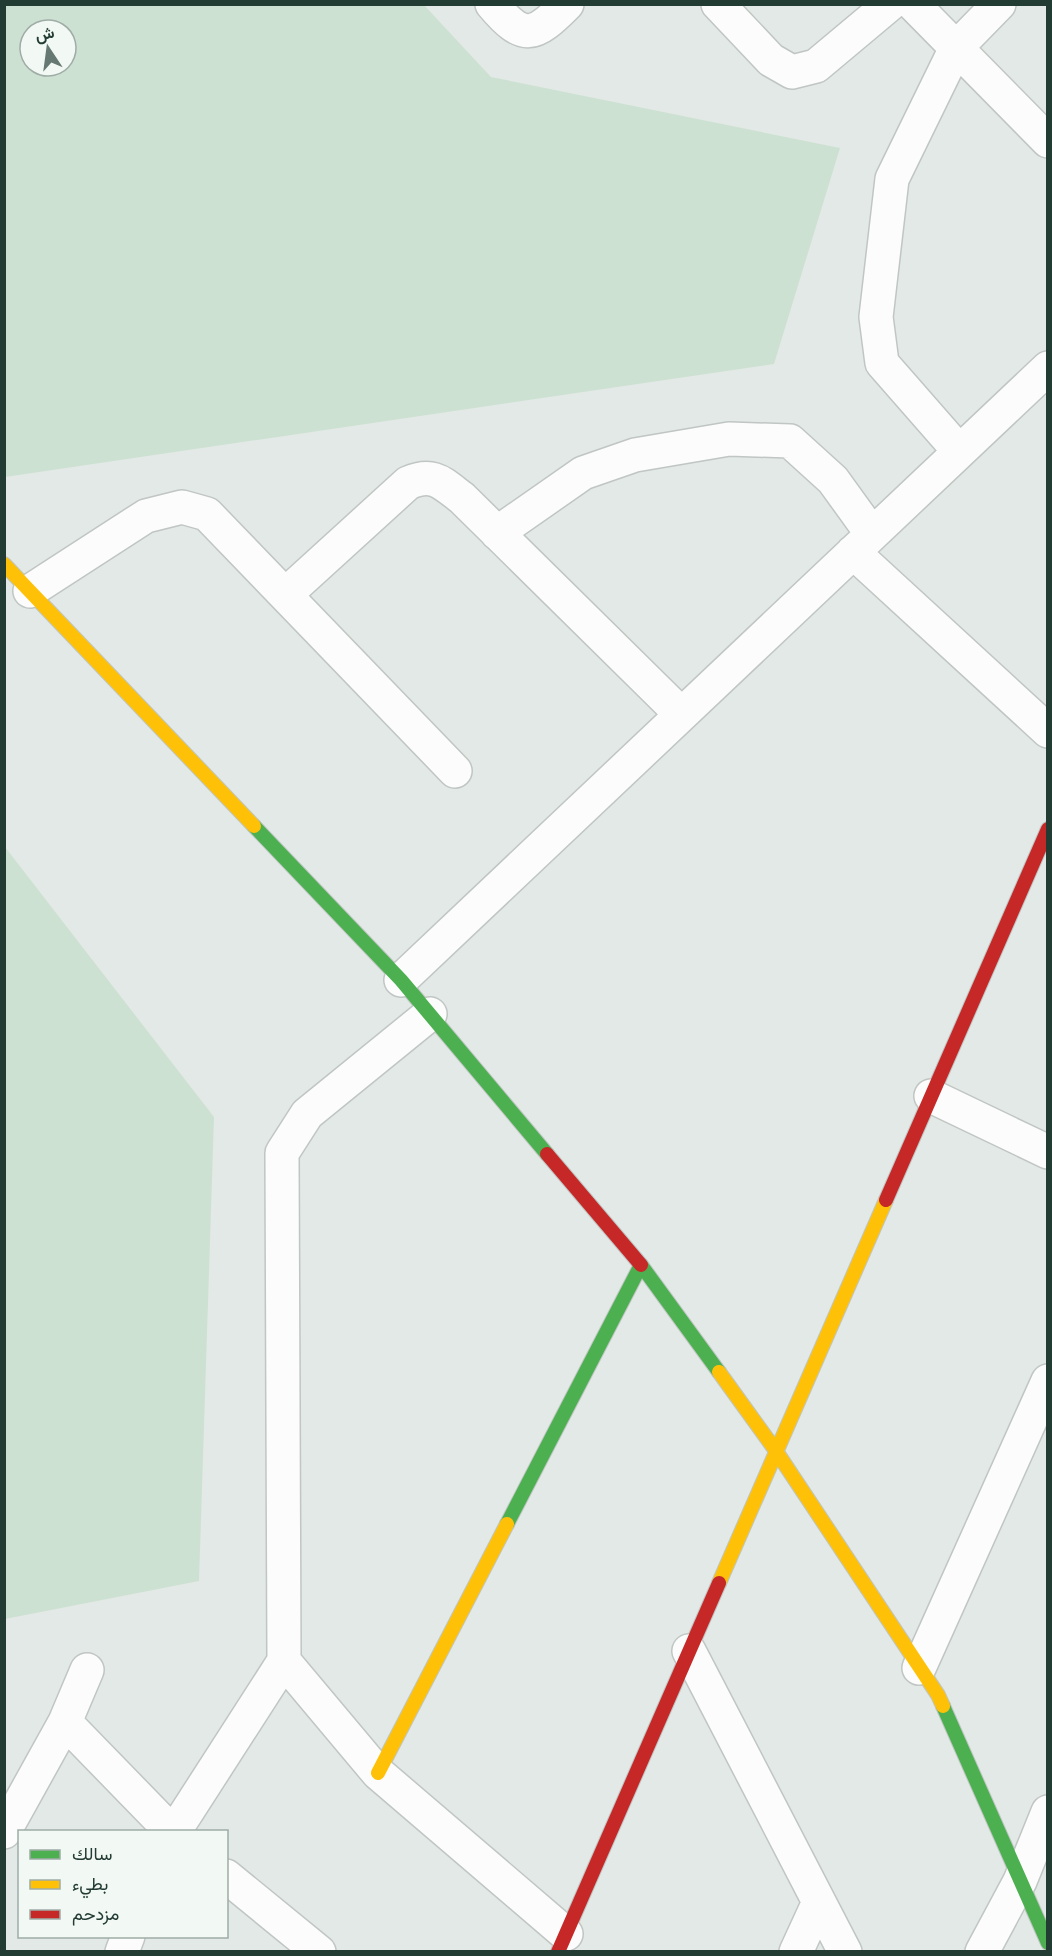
<svg xmlns="http://www.w3.org/2000/svg" width="1052" height="1956" viewBox="0 0 1052 1956" font-family="Manrope,Vazirmatn,sans-serif">
	<rect width="100%" height="100%" fill="#e3e9e6"/>
	<path fill="#cde1d2" fill-rule="evenodd" d="M4,5H424L491,77L840,148L774,364L5,477ZM30,30H66V66H30Z
		M5,847L214,1117L199,1581L5,1619Z"/>
	<g fill="none" stroke-linecap="round" stroke-linejoin="round">
		<g stroke="#c0c6c3" stroke-width="36">
			<path id="street" d="M492,4C524,42 534,37 567,4
				M718,4L771,60L792,72L816,66L890,4
				M913,4L1048,141
				M959,451L882,363L876,317L892,179L956,48L999,4
				M497,533L583,473L635,455L729,439L790,441L833,480L872,534
				M853,552L1048,731
				M30,591L146,516L182,507L207,514L455,771
				M285,595L408,483C434,472 442,483 462,498L681,714
				M401,980L1048,368
				M931,1096L1048,1152
				M689,1651L845,1952
				M284,1661L282,1153L307,1114L430,1014
				M919,1668L1048,1381
				M65,1722L172,1832
				M4,1832L65,1722L87,1670
				M174,1832L284,1661L378,1773L566,1934
				M226,1876L319,1952
				M122,1952L128,1936
				M796,1952L819,1902
				M982,1952L1020,1881L1048,1812"/>
		</g>
		<g stroke="#bfc6c3" stroke-width="16">
			<path id="fast" d="M254,826L401,980L547,1154
				M507,1524L641,1265L719,1372
				M943,1706L1048,1943"/>
		</g>
		<g stroke="#bfc6c3" stroke-width="16">
			<path id="slow" d="M4,564L254,826
				M719,1372L776,1451L938,1695L943,1706
				M719,1583L886,1200
				M378,1773L507,1524"/>
		</g>
		<g stroke="#bfc6c3" stroke-width="16">
			<path id="jam" d="M547,1154L641,1265
				M886,1200L1048,829
				M558,1952L719,1583"/>
		</g>
		<use href="#street" stroke="#fbfcfb" stroke-width="33"/>
		<use href="#fast" stroke="#4caf50" stroke-width="14"/>
		<use href="#slow" stroke="#ffc107" stroke-width="14"/>
		<use href="#jam" stroke="#c62828" stroke-width="14"/>
	</g>
	<rect width="1052" height="1956" fill="none" stroke="#223b33" stroke-width="12"/>
	<rect x="18" y="1830" width="210" height="108" fill="#f2f8f4" stroke="#9faca7" stroke-width="1.5"/>
	<rect x="30" y="1850" width="30" height="9" fill="#4caf50" stroke="#9faca7" stroke-width="1.5"/>
	<text x="72" y="1860" font-size="18" fill="#223b33">سالك</text>
	<rect x="30" y="1880" width="30" height="9" fill="#ffc107" stroke="#9faca7" stroke-width="1.5"/>
	<text x="72" y="1890" font-size="18" fill="#223b33">بطيء</text>
	<rect x="30" y="1910" width="30" height="9" fill="#c62828" stroke="#9faca7" stroke-width="1.5"/>
	<text x="72" y="1920" font-size="18" fill="#223b33">مزدحم</text>
	<g transform="translate(48 48) rotate(347)"><circle r="28" fill="#f2f8f4" stroke="#9faca7" stroke-width="1.5"/>
	<path d="M0-4.5L10 22L0 15L-10 22Z" fill="#667872"/>
	<text y="-9" font-size="16" font-weight="bold" text-anchor="middle" fill="#223b33">ش</text>
	</g>
</svg>
